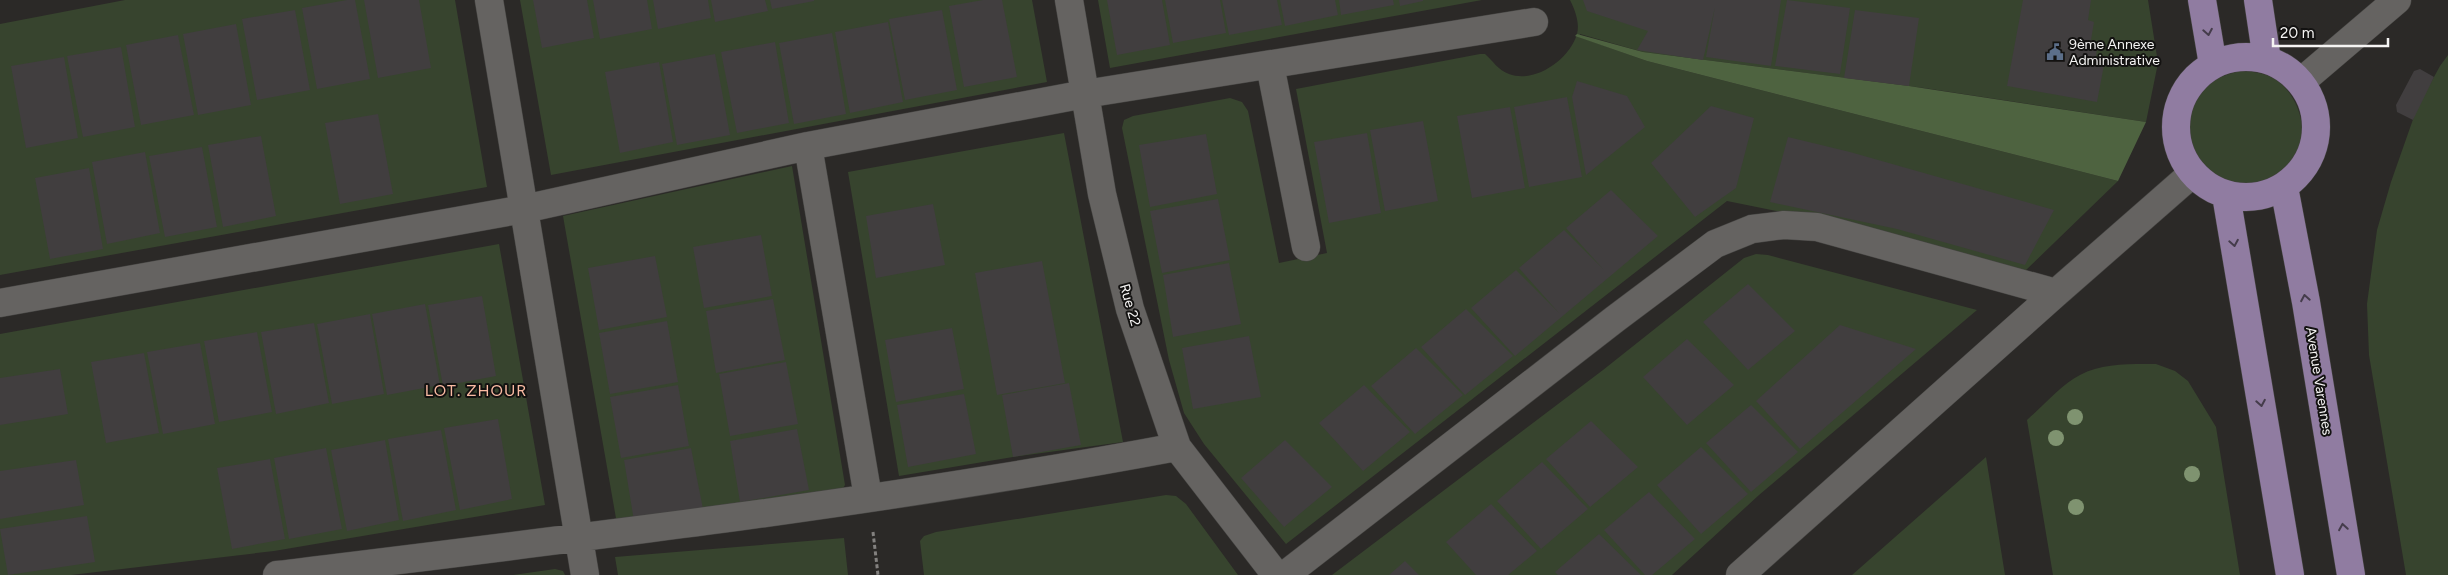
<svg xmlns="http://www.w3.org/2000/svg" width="2448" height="575" viewBox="0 0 2448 575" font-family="Figtree,sans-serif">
	<rect width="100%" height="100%" fill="#2b2927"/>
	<path fill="#37442e" d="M125,0H455L487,187L0,275V24Z
		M520,0H1032L1047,82L551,175Z
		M1098,0H1482L1110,68Z
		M1570,0H2148L2158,63L2146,122L1924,88L1643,52L1580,34L1579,37L1647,61L2118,181L2024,272L1826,221L1727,201L1286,544L1204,444L1184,413L1169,360L1122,128L1124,120L1133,116L1230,98L1242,102L1248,111L1279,263L1327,253L1296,89L1480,54H1485C1493,61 1498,70 1509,74C1535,84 1570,59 1577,34C1580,23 1575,10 1570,0Z
		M2448,55V575H2406L2369,355L2367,304L2377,230L2391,182L2417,108L2440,66Z
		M2242,70C2253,72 2265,73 2275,79C2297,94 2308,125 2299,150C2297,158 2289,165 2283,171C2275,181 2266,183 2253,184C2210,187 2179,147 2193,107C2195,99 2200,89 2207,84C2217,77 2230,74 2242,70Z
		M1064,133L1123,442L1013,457L899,476L848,172Z
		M792,166L845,485L839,494L617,524L563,216Z
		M499,244L545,505L274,551L71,575H0V334Z
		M1756,254L1768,255L1977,310L1759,495L1672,575H1332L1603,370L1744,258Z
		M2156,364L2175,371L2188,381L2216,427L2240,575H2053L2027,420C2042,407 2062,384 2080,375C2102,363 2130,364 2156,364Z
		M1986,457L2005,575H1852Z
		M1166,495L1176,496L1186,504L1238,575H924L920,541L924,536L936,532Z
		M844,538L848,575H618L615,557Z
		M555,569L563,571L565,575H513Z"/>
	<path fill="#4e6340" d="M1577,34L1643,52L1909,86L2146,122L2118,181L1647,61L1575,36Z"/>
	<path fill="#413e3f" d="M347,0H355L370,79L317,89L302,8Z
		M364,0H419L431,68L378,78Z
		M533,0H587L594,38L542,48Z
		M593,0H647L652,29L600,39Z
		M653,0H708L711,18L658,29Z
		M711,0H765L768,11L715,22Z
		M770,0H814V1L772,9Z
		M983,0H1002L1017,77L964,87L949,6Z
		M1107,0H1162L1170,45L1117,55Z
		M1165,0H1220L1226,33L1173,43Z
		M1222,0H1277L1282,25L1229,35Z
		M1280,0H1335L1338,15L1285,26Z
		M1339,0H1393L1394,5L1341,15Z
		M1399,0H1423V1L1400,6Z
		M1583,0H1781L1771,66L1706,57L1715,7L1703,60L1637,50L1648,31L1587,11Z
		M1787,0L1850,8L1840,74L1775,66Z
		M2023,0H2091L2088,20L2094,22L2091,40L2098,42L2095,63L2104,65L2097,102L2007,86Z
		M295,10L310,90L257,100L242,19Z
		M942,10L957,90L905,100L889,19Z
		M1855,10L1919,18L1909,86L1844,78Z
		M888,22L903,102L850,113L835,32Z
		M236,24L251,105L198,115L183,34Z
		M832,33L846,114L794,124L779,43Z
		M178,35L194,115L141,125L126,45Z
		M775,42L789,123L737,133L721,52Z
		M121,47L135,127L83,137L67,56Z
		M715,54L730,135L677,145L662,64Z
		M64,57L78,138L26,148L11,66Z
		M659,62L673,142L620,153L605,72Z
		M2420,69L2434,77L2413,120L2397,112L2396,105L2414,71Z
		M1577,81L1627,96L1645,127L1586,175L1572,97Z
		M1567,97L1582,177L1529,187L1514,107Z
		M1711,106L1754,118L1736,188L1695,217L1651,163Z
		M1510,107L1525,188L1472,198L1457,116Z
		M378,114L393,194L340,204L325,123Z
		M1423,121L1438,201L1385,211L1370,130Z
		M1367,133L1381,213L1329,223L1314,142Z
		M1206,134L1217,194L1150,207L1139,145Z
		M261,136L276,216L223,227L208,145Z
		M1788,137L1850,152L2054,210L2025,265L1897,229L1770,202Z
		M202,147L217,227L165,237L149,156Z
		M145,152L160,233L107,244L92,162Z
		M89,168L103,249L50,259L35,178Z
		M1611,190L1658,236L1515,356L1471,308L1516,270L1559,313L1519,268L1564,230L1604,270L1566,228Z
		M1218,199L1230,260L1162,273L1150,211Z
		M933,204L945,265L876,278L866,216Z
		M761,235L772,296L704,308L693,247Z
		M655,256L667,317L599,330L588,268Z
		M1042,261L1065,383L997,395L975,273Z
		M1229,263L1241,324L1173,337L1163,275Z
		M1748,284L1795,331L1748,370L1703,322Z
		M482,296L496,376L443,386L428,305Z
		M773,299L785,360L716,373L706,311Z
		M425,304L440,385L387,395L372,314Z
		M1466,309L1513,356L1465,395L1421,347Z
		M370,314L384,394L332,404L317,324Z
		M667,321L678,382L610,394L599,333Z
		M314,323L329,403L276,414L261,332Z
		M1840,325L1916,349L1800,449L1756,401Z
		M952,328L964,389L896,402L885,340Z
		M257,332L272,412L219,422L204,341Z
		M1249,336L1261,397L1193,409L1182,348Z
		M1687,339L1734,385L1687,425L1643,377Z
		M200,343L215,424L163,434L147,352Z
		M1416,348L1463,395L1415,434L1371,386Z
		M144,353L159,433L106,443L91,362Z
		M786,362L798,424L730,436L719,374Z
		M60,369L68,414L0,425V378Z
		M1069,383L1081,445L1013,457L1002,395Z
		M678,385L689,446L621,458L610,397Z
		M1364,385L1410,432L1363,471L1319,423Z
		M964,394L976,454L908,467L897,405Z
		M1751,405L1798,452L1751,492L1706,443Z
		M498,419L512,499L460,510L444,428Z
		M1591,421L1638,467L1590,507L1546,459Z
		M797,429L809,490L740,502L730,441Z
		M441,430L456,510L403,521L388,439Z
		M385,440L399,520L347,531L331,450Z
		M1285,440L1332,487L1284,527L1241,478Z
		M1701,447L1748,494L1701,534L1657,485Z
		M326,448L342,529L289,539L274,458Z
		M691,448L703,509L634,521L624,460Z
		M270,459L285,539L232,549L217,468Z
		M76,460L84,505L0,519V471Z
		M1542,462L1588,509L1541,549L1497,501Z
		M1649,492L1695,539L1652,575H1645L1604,530Z
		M1491,504L1537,551L1508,575H1476L1446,542Z
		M87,516L95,562L8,575L0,529Z
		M1599,534L1641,575H1558L1555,572Z
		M1405,561L1419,575H1389Z"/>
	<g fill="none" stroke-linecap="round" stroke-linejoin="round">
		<g stroke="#454442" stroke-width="29">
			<path id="minor" d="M489,0L585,575
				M1069,0L1102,194L1130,309L1177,447L1276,575
				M1270,65L1306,247
				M2302,81L2397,0
				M808,146L868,497
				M0,303L524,209L808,146L1085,94L1534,22
				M277,575C578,538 879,503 1177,447
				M1285,575L1615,319L1715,244L1752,229L1784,225L1817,227L2056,293L2193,173
				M1740,575L2056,293"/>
		</g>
		<g stroke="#454442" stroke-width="29">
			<path id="major" d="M2202,0L2213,65
				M2258,0L2267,60
				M2176 127a70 70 0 1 1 140 0a70 70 0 1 1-140 0Z
				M2284,187L2306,302L2351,575
				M2226,195L2290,575"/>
		</g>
		<path stroke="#83817f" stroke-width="3" stroke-dasharray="4 2.5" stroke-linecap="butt" d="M873,532L878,575"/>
		<use href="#minor" stroke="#656361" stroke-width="28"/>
		<use href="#major" stroke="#907ca1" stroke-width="28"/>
	</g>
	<g fill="#7f9370">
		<circle cx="2075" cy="417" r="8"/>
		<circle cx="2056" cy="438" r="8"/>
		<circle cx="2192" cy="474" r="8"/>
		<circle cx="2076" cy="507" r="8"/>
	</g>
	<defs><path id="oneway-chevron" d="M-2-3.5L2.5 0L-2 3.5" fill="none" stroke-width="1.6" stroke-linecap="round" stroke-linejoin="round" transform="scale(1.25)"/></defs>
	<g stroke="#453c4b">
		<use href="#oneway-chevron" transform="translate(2208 32) rotate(80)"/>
		<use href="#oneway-chevron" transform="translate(2234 243) rotate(80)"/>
		<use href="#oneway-chevron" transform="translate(2305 298) rotate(-100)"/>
		<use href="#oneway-chevron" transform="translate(2261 403) rotate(80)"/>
		<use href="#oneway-chevron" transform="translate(2343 527) rotate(-99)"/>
	</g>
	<defs>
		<g id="civic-bare" transform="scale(1.35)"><path d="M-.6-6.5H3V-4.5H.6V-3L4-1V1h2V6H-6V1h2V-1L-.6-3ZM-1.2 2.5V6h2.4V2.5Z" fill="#5c6f8a" stroke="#131211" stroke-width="2.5" paint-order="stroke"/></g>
	</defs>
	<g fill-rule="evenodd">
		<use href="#civic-bare" x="2055" y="52"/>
	</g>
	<g text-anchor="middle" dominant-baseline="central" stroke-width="4" stroke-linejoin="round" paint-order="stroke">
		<g font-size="14" fill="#f5f4f3" stroke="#131211" text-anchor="start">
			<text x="2069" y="44">9ème Annexe<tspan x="2069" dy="16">Administrative</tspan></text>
		</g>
		<g font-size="14" fill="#f5f4f3" stroke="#131211">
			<text transform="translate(1130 305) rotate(74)">Rue 22</text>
			<text transform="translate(2319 381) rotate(81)">Avenue Varennes</text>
		</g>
		<g font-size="16" letter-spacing="1" fill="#fabba3" stroke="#131211">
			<text x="476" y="390">LOT. ZHOUR</text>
		</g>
	</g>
	<path d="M2273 38v8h115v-8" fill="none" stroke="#f5f4f3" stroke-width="2.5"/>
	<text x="2280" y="38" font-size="15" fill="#f5f4f3" stroke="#131211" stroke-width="4" paint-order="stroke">20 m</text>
</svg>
